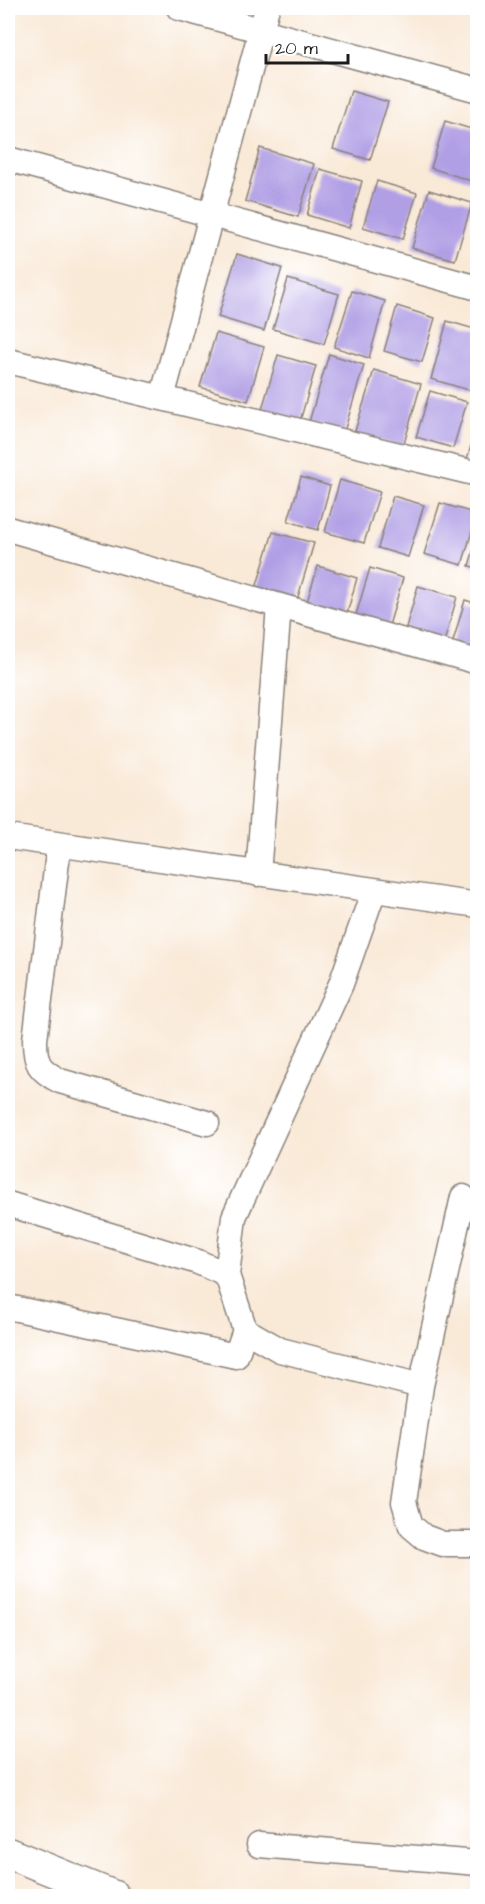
<svg xmlns="http://www.w3.org/2000/svg" width="485" height="1904" viewBox="0 0 485 1904" font-family="'Architects Daughter',sans-serif">
	<rect width="100%" height="100%" fill="#fff"/>
	<filter id="ink" filterUnits="userSpaceOnUse"><feTurbulence type="fractalNoise" baseFrequency=".0167" numOctaves="2"/><feDisplacementMap in="SourceGraphic" scale="12" xChannelSelector="R" yChannelSelector="G"/><feConvolveMatrix kernelMatrix="1 2 1 2 8 2 1 2 1" color-interpolation-filters="sRGB"/></filter>
	<filter id="wash" filterUnits="userSpaceOnUse"><feTurbulence type="fractalNoise" baseFrequency=".008" numOctaves="4" result="noise"/><feDisplacementMap in="SourceGraphic" scale="24" xChannelSelector="R" yChannelSelector="G"/><feGaussianBlur stdDeviation="1.35" result="paint"/><feColorMatrix in="noise" values="0 0 0 0 0 0 0 0 0 0 0 0 0 0 0 0 0 1.4 0 .05"/><feComposite in="paint" operator="in"/></filter>
	<g filter="url(#wash)">
		<rect width="100%" height="100%" fill="#f9e9d7"/>
		<g id="blocks">
			<path fill="#b09fe5" d="M351,91L388,102L370,160L333,149Z
				M445,121L478,131V174L475,182L431,168Z
				M260,148L314,164L298,217L245,201Z
				M320,169L362,181L349,228L307,215Z
				M377,181L417,193L403,239L363,227Z
				M429,190L472,203L455,260L412,248Z
				M237,254L282,268L264,331L218,317Z
				M288,279L339,294L324,344L273,329Z
				M352,291L385,301L369,358L334,347Z
				M397,306L435,318L422,362L384,351Z
				M447,321L478,330V372L472,391L431,379Z
				M216,333L264,347L248,401L200,387Z
				M329,354L364,365L344,432L309,422Z
				M278,355L316,366L300,421L262,409Z
				M374,370L421,384L403,447L354,434Z
				M430,391L467,402L453,448L416,437Z
				M477,426H478V462L467,459Z
				M301,477L330,486L318,530L288,521Z
				M340,480L380,492L364,543L325,532Z
				M393,496L424,505L408,557L378,548Z
				M440,503L477,514L462,565L424,554Z
				M273,532L314,543L295,607L254,595Z
				M477,538L478,539V568L469,566Z
				M318,566L357,578L346,617L306,605Z
				M370,568L403,578L388,629L355,618Z
				M418,586L457,597L443,646L404,634Z
				M465,600L478,604V653L452,645Z"/>
		</g>
	</g>
	<g filter="url(#ink)">
		<use href="#blocks" fill-opacity="0" stroke="#8a827a" stroke-width="1.5"/>
		<g fill="none" stroke-linecap="round" stroke-linejoin="round">
			<g stroke="#8a827a" stroke-width="27">
				<path id="minor" d="M179,8L478,90
					M8,159L478,288
					M8,361L478,474
					M162,398L267,8
					M8,529L478,662
					M8,837L478,905
					M59,845L35,1040C35,1064 39,1070 60,1081L207,1123
					M258,874L279,606
					M8,1204L198,1262L227,1275L245,1330L280,1350L421,1386L404,1502L411,1526L424,1537L443,1544H478
					M227,1275L234,1217L341,984L374,890
					M8,1307L236,1356L245,1330
					M421,1386L463,1197
					M259,1845L478,1863"/>
			</g>
			<g stroke="#8a827a" stroke-width="33">
				<path id="tertiary" d="M8,1853L114,1896"/>
			</g>
			<use href="#minor" stroke="#fff" stroke-width="24"/>
			<use href="#tertiary" stroke="#fff" stroke-width="30"/>
		</g>
	</g>
	<rect width="485" height="1904" fill="none" stroke="#fff" stroke-width="30"/>
	<path d="M266 54v9h82v-9" fill="none" stroke="#1c1c1c" stroke-width="3"/>
	<text x="275" y="54" font-size="18" fill="#1c1c1c" stroke="#ffffff" stroke-width="4.5" paint-order="stroke">20 m</text>
</svg>
